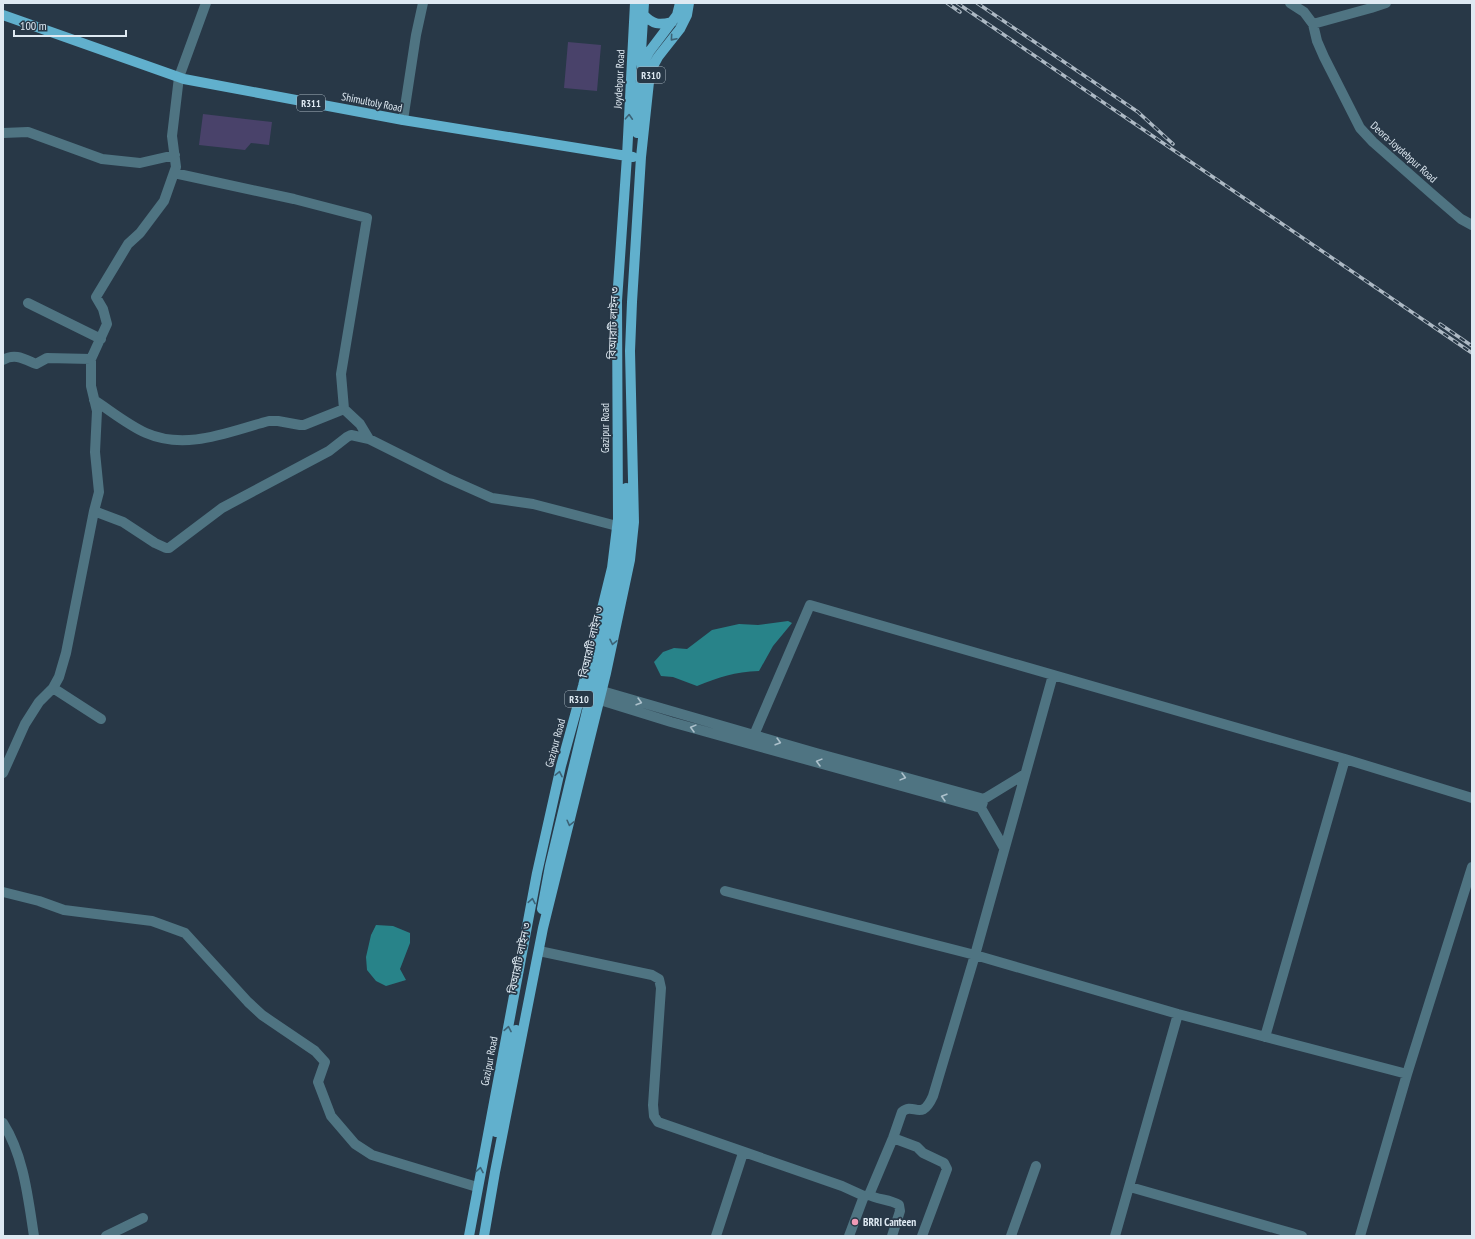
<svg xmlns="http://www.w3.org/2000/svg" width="1475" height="1239" viewBox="0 0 1475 1239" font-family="'PT Sans Narrow','Noto Sans Bengali',sans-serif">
	<rect width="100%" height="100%" fill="#283847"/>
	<path fill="#49426a" d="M568,42L601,45L597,91L564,88Z
		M203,114L272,122L269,145L251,143L245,150L199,145Z"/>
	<path fill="#288389" d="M788,621L792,623L773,646L759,671C734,672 720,677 697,686L673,677L661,676L654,662L663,652L674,648L687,649L712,630L739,624L758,625Z
		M376,925L393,926L410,933V943L400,969L406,980L386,986L376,981L367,970L366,957L371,935Z"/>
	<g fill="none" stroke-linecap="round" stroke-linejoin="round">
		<path stroke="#4f7482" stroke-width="10" d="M1290,3L1304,12L1313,24L1317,41L1324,57L1360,128L1373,142L1432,194L1461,219L1472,225
			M1313,24L1371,8L1386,3
			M403,120L416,35L423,3
			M3,133L28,132L102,159L140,163L175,155
			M174,173L294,199L367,218L341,374L344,409L360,424L369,439L447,478L492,498L533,504L617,526
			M28,303L101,339
			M3,360C15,353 24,359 36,364L47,358L91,359
			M94,400C111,411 128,425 146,433C187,451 230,431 269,421H278L300,425H304L344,409
			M94,511L123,522L155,543L166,548H169L222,508L329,451L347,437L351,435L369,439
			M53,688L101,719
			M602,691L816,753L984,799
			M600,700L671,722L981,808
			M754,735L810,605L1345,759
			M3,773L25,724L39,702L53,688L59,677L66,653L94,511L99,492L95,452L97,411L91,386V359L107,324L103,309L96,297L128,244L140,233L164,201L176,167L172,136L179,77L206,3
			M1004,848L981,808L984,799L1025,774
			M725,891L975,955L1178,1014L1407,1074
			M3,892L39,901L64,910L152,921L185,933L248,1002L262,1015L315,1051L325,1062L318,1082L331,1116L355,1144L372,1155L477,1187
			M539,951L652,975L659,979L661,988L653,1105L654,1116L658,1122L842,1186L864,1196L849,1236
			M1265,1037L1345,759L1472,798
			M3,1123C24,1156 28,1198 34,1236
			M893,1138L917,1147L923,1153L944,1163L947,1169L922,1236
			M1130,1187L1302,1236
			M869,1195C878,1200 890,1199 899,1205L900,1211L892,1236
			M864,1196L869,1195L893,1138L902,1112C914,1101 921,1123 933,1096L975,955L1053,675
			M106,1236L143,1218
			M716,1236L743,1153
			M1011,1236L1036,1166
			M1115,1236L1178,1014
			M1360,1236L1407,1074L1472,867"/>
		<path stroke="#61b0cd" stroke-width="10" d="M643,14C653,25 659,25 672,22
			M3,15L184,79L403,120L633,157
			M642,66L649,52L677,15L680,3
			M637,133L642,68L641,52L644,3
			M542,909L550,866L620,573L627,523L626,488
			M496,1132L516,1030
			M469,1236L537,873L561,766L583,686L612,568L618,519L617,301L627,156L635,3
			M484,1236L495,1172L543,928L606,673L630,560L634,522L630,351L632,302L641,157L649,82L652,68L658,57L680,29L687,15L689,3"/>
		<g stroke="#adb9c4" stroke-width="3.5">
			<path id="rail" d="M947,3L960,12
				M957,3L1472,353
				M977,3L1138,112L1173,144
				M1440,324L1472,346"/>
		</g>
		<use href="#rail" stroke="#283847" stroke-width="2" stroke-dasharray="6" stroke-linecap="butt"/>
	</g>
	<defs><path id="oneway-chevron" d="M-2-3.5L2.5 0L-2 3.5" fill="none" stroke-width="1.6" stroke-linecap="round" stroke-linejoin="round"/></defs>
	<g stroke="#3c6276">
		<use href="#oneway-chevron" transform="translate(673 38) rotate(131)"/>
		<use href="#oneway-chevron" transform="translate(629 117) rotate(-87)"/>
		<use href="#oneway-chevron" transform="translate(613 642) rotate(102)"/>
		<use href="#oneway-chevron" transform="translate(559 774) rotate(-78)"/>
		<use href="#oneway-chevron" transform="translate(570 823) rotate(104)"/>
		<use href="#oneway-chevron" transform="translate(532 901) rotate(-79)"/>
		<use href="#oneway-chevron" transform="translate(508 1029) rotate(-79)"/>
		<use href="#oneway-chevron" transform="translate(480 1170) rotate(-79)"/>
	</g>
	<g stroke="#acc0cb">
		<use href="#oneway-chevron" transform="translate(639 702) rotate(16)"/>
		<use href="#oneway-chevron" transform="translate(693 728) rotate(-165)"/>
		<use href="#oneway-chevron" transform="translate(778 742) rotate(16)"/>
		<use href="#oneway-chevron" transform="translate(819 762) rotate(-165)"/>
		<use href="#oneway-chevron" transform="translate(903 777) rotate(15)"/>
		<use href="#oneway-chevron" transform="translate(944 797) rotate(-164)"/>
	</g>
	<circle fill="#f09ab6" stroke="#283847" stroke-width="1.5" cx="855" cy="1222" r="4"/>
	<g text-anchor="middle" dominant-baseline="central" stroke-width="3.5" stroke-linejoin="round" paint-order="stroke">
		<g fill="#283847" stroke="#a7b4bf" stroke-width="1">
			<rect x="637" y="67" width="28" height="16" rx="3"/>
			<rect x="297" y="95" width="28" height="16" rx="3"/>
			<rect x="565" y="691" width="28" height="16" rx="3"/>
		</g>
		<g font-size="10" font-weight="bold" fill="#dee9f2">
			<text x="651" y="75">R310</text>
			<text x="311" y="103">R311</text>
			<text x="579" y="699">R310</text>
		</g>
		<g font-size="11" fill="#dee9f2" stroke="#283847">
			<text transform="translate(619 79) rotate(-87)">Joydebpur Road</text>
			<text transform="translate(372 102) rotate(11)">Shimultoly Road</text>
			<text transform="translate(1404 152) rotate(42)">Deora-Joydebpur Road</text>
			<text transform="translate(613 323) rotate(-88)">বিআরটি লাইন ৩</text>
			<text transform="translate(605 428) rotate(-90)">Gazipur Road</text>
			<text transform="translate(591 642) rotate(-77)">বিআরটি লাইন ৩</text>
			<text transform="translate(555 743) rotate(-75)">Gazipur Road</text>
			<text transform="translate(519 958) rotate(-78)">বিআরটি লাইন ৩</text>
			<text transform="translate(489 1061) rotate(-79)">Gazipur Road</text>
		</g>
		<g font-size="11" font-weight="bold" fill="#dee9f2" stroke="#283847" text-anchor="start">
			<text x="863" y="1222">BRRI Canteen</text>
		</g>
	</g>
	<rect width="1475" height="1239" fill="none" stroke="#dee9f2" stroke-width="8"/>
	<path d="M14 30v6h112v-6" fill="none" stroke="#dee9f2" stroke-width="2"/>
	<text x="20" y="30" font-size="12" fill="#dee9f2" stroke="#283847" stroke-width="3" paint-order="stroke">100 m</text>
</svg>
